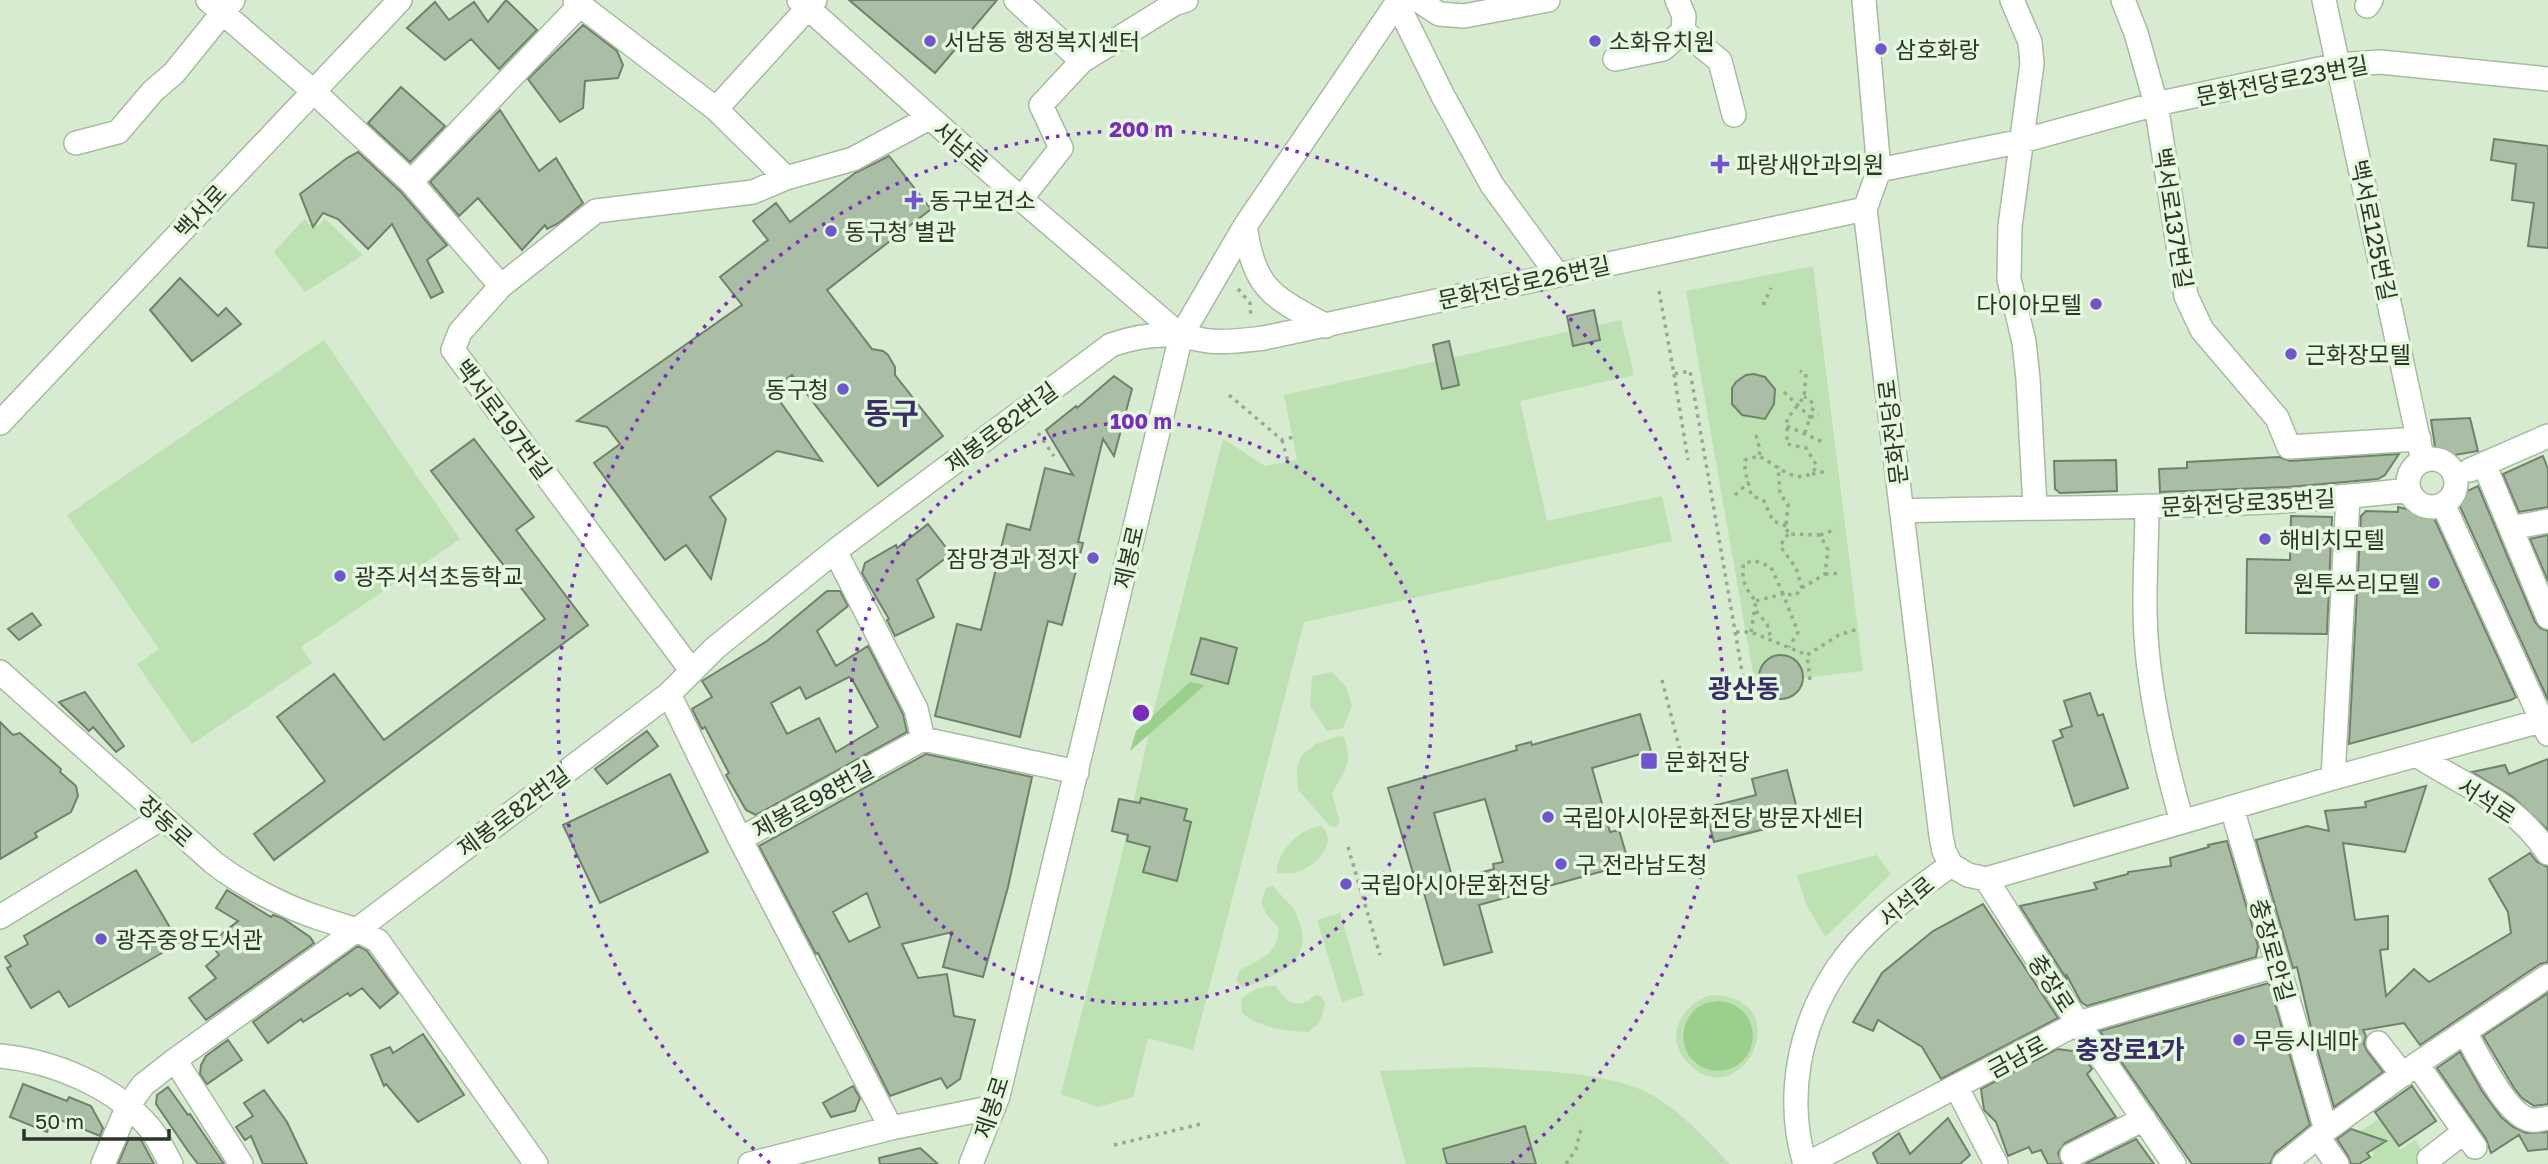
<svg xmlns="http://www.w3.org/2000/svg" width="2548" height="1164" viewBox="0 0 2548 1164" font-family="'Golos Text','Noto Sans KR',sans-serif">
	<rect width="100%" height="100%" fill="#d6ebd0"/>
	<path fill="#bde1b3" fill-rule="evenodd" d="M305,218L308,224L319,226L324,218L363,255L305,292L274,252Z
		M1813,266L1863,671L1804,678C1802,663 1794,656 1779,655C1764,659 1757,669 1760,684L1755,685L1686,291Z
		M1621,320L1634,375L1520,401L1547,521L1662,496L1672,541L1304,622L1193,1050L1148,1038L1133,1097L1098,1107L1061,1094L1122,854L1155,706L1223,439L1265,466L1297,460L1284,395Z
		M324,340L460,539L301,647L312,663L192,744L137,664L159,649L67,515Z
		M1332,672L1346,687L1352,706L1343,728L1327,731L1310,706L1312,676Z
		M1338,736L1344,737C1354,765 1343,771 1332,794L1340,822L1336,827L1330,826L1298,790L1297,769L1301,756L1316,744Z
		M1322,826C1338,843 1317,864 1300,871C1293,874 1285,873 1277,873C1276,852 1301,827 1322,826Z
		M1877,855L1891,874L1825,937L1806,904L1797,875Z
		M1273,886C1280,895 1289,902 1295,911C1298,916 1299,922 1301,927C1311,966 1271,977 1243,988L1236,980L1240,970C1261,958 1277,956 1279,928L1267,915L1261,903L1266,888Z
		M1340,913L1364,995L1342,1002L1317,920Z
		M1267,986H1276C1286,1003 1299,1011 1315,995L1321,996L1325,1003L1322,1017L1317,1025L1308,1032C1284,1031 1261,1028 1242,1013L1241,999L1252,991Z
		M1710,995C1802,995 1742,1119 1688,1063C1663,1037 1681,1006 1710,995ZM1713,1001L1753,1033L1752,1044L1748,1055L1696,1064C1673,1039 1680,1011 1713,1001Z
		M1481,1067C1530,1071 1600,1071 1644,1091C1678,1107 1704,1138 1730,1164H1406L1380,1071Z
		M2379,1119L2400,1150L2415,1140L2431,1164H2363L2374,1155L2359,1132Z"/>
	<path fill="#9bcf8c" d="M1190,682L1205,685L1130,751L1136,731Z
		M1683 1036a35 35 0 1 1 70 0a35 35 0 1 1-70 0Z"/>
	<path fill="#a9bea4" stroke="#6f826a" stroke-width="2" fill-rule="evenodd" d="M506,0L537,30L499,69L471,39L445,60L407,28L435,2L449,20L474,2L488,22Z
		M849,0H997L935,73Z
		M583,25L617,51L623,65L618,78L585,81L583,108L560,122L528,79Z
		M401,87L445,126L410,162L368,123Z
		M500,110L539,171L556,158L583,203L559,223L547,229L545,225L522,250L478,198L459,216L430,182Z
		M2494,139L2548,146V248L2528,246L2534,203L2512,200L2516,164L2491,160Z
		M358,152L401,192L447,245L427,260L443,292L431,298L392,224L368,249L338,219L323,213L313,227L300,194L347,158Z
		M889,156L931,209L827,290L872,349L883,351L888,355L895,367V375L943,436L878,486L792,375L772,390L822,461L777,451L710,497L726,519L711,579L686,545L665,560L594,463L620,444L607,427L577,421L742,305L720,277L768,240L753,221L776,203L790,222L855,173Z
		M180,278L218,316L226,308L241,324L192,361L150,310Z
		M1594,310L1600,340L1573,346L1567,316Z
		M1449,341L1459,385L1442,389L1433,345Z
		M1754,374L1765,377L1775,389L1774,404L1765,419L1742,415L1732,404V388L1736,382L1746,375Z
		M1114,376L1132,389L1114,456L1103,439L1078,542L1083,543L1062,625L1048,621L1020,737L935,716L957,624L981,630L1007,524L1030,530L1045,468L1073,475L1046,430L1076,406L1077,408Z
		M2470,418L2478,451L2449,456L2435,447L2431,420Z
		M474,439L534,517L516,530L588,625L274,860L254,834L325,781L277,717L334,674L384,740L545,619L431,471Z
		M2399,454L2385,475L2378,479L2289,487L2160,492L2159,469L2187,468V462L2279,457L2290,461Z
		M2543,456L2548,469V507L2519,512L2503,474Z
		M2116,460L2117,491L2060,493L2055,489L2054,461Z
		M2478,486L2535,622L2540,628L2548,631V700L2458,502L2463,493Z
		M2398,507L2419,512L2435,520L2516,697L2511,700L2349,744L2361,516L2366,511L2398,512Z
		M2291,516L2332,517L2327,634L2246,633L2247,559L2290,560Z
		M928,524L951,554L917,580L934,617L895,636L887,620L889,619L862,573L865,563L896,545L897,548Z
		M2548,535V581L2530,539Z
		M827,591H840L848,606L817,631L836,666L868,646L903,714L907,732L756,815L746,810L726,775L729,773L705,727L702,729L692,709L712,697L702,681L767,641ZM849,677L852,679L878,727L836,752L819,718L787,734L771,703L800,687L806,699Z
		M32,613L41,625L19,640L8,629Z
		M1201,638L1237,648L1228,684L1191,674Z
		M1759 677a22 22 0 1 1 44 0a22 22 0 1 1-44 0Z
		M85,692L124,746L116,752L93,727L89,731L59,702Z
		M2090,693L2098,716L2103,714L2128,788L2074,806L2053,741L2063,737L2060,730L2072,726L2064,701Z
		M1640,714L1651,751L1592,768L1610,832L1619,830L1629,864L1479,905L1492,952L1444,965L1418,871L1413,873L1388,788L1517,750L1516,746L1531,742L1532,745ZM1485,799L1503,862L1493,864L1494,869L1453,880L1434,813Z
		M0,722L13,735L20,733L61,769L60,772L76,786L78,796L71,812L35,833L37,837L0,859Z
		M647,731L658,746L607,784L595,769Z
		M926,754L1032,777L1008,887L983,977L943,967L952,932L902,944L918,978L947,974L954,1016L975,1020L960,1079L947,1088L941,1078L890,1096L818,953L816,954L759,846ZM867,893L880,927L849,942L833,912Z
		M2548,759V830L2513,797L2472,772L2505,765L2509,774Z
		M1787,770L1796,805L1793,806L1796,821L1714,842L1705,808L1756,795L1752,779Z
		M670,774L708,852L600,903L563,825Z
		M2426,786L2405,852L2343,843L2355,920L2388,916V949L2380,950L2386,996L2414,969L2429,982L2511,933L2508,912L2489,879L2530,853L2537,862L2548,867V962L2540,964L2420,1045L2404,1023L2363,1030L2366,1036L2364,1044L2367,1051L2383,1072L2334,1107L2311,1028L2297,967L2293,968L2256,840L2307,826L2329,831L2325,811L2366,807L2365,802Z
		M1141,798L1187,809L1184,820L1191,822L1177,881L1143,872L1150,847L1127,841L1128,835L1112,831L1119,799L1140,803Z
		M2227,841L2258,946L2256,957L2087,1006L2081,1002L2066,974V978L2020,906L2097,889L2094,883L2128,874V872L2171,866L2170,858L2209,847L2208,845Z
		M136,870L179,943L69,1007L59,991L31,1008L7,968L11,966L5,957L28,944L24,936Z
		M227,890L271,917L273,915L282,918L310,937L314,943L206,1020L189,998L216,978L206,966L219,955L210,943L238,921L216,908Z
		M1983,904L2058,1018L1941,1079L1922,1047L1878,1020L1873,1031L1853,1022L1882,973L1933,931Z
		M358,946L367,951L398,993L380,1008L362,988L350,996L348,993L303,1022L301,1019L268,1043L253,1022Z
		M2269,983L2310,1125L2275,1153L2270,1164H2192L2100,1031Z
		M2548,993V1104L2534,1106L2522,1098L2514,1088L2483,1036Z
		M423,1034L464,1095L418,1122L386,1084L384,1086L371,1055L390,1047L393,1053Z
		M228,1040L242,1060L207,1084L200,1074L201,1065L206,1056Z
		M2057,1049L2080,1052L2092,1069L2087,1074L2116,1117L2065,1143L2058,1153L2062,1164H2048L2041,1150L2032,1153L2029,1147L2008,1156L1996,1122L1984,1110L1981,1089Z
		M2460,1052L2482,1091L2501,1117L2513,1127L2526,1133L2548,1132V1149L2528,1151L2519,1135L2491,1153L2486,1139L2437,1068Z
		M23,1084L67,1101L69,1097L91,1106L103,1128L100,1136L53,1117L47,1132L10,1117Z
		M853,1086L860,1098L855,1111L831,1117L823,1103Z
		M2412,1086L2436,1121L2399,1146L2375,1112Z
		M168,1087L188,1115L190,1114L224,1164H198L188,1151L156,1104L157,1095Z
		M264,1090L287,1122L307,1164H263L251,1136L245,1140L236,1127L253,1116L244,1103Z
		M1948,1118L1970,1155L1960,1164H1878L1873,1153L1899,1133L1910,1154Z
		M1525,1126L1536,1164H1447L1443,1149Z
		M2351,1129L2386,1141L2367,1153L2370,1157L2359,1164H2351L2348,1156L2337,1139Z
		M129,1138H140L154,1164H118Z
		M2136,1139L2154,1164H2085Z
		M920,1148L938,1164H880L879,1158Z"/>
	<g fill="none" stroke-linecap="round" stroke-linejoin="round">
		<g stroke="#a7bba1" stroke-width="26">
			<path id="minor" d="M208,0L313,91L411,182L501,286L460,332L453,350L691,670
				M799,0L1021,199L1181,336
				M1016,0L1082,61
				M1418,0L1439,14L1464,16L1548,0
				M1864,0L1879,170L1865,209L1941,836L1944,851L1951,865
				M2012,0L2030,42L2032,64L2010,226L2009,279L2024,342L2028,379L2035,507
				M2123,0L2136,33L2156,104L2186,296L2202,330L2277,418L2289,447L2419,439
				M2324,0L2423,461
				M1397,3L1443,96L1492,185L1557,274
				M580,5L716,109L786,178
				M2367,6L2371,0
				M1683,31L1720,61L1734,115
				M1615,59L1663,49L1683,31L1684,16L1677,0
				M716,109L815,0
				M76,143L118,132L153,91L174,73L233,0
				M1879,170L2022,141L2156,104L2338,65L2380,62L2548,79
				M411,182L580,5L575,0
				M1021,199L1061,148L1041,105L1082,61L1174,4L1186,0
				M1245,226C1255,291 1272,296 1326,326
				M501,286L596,211L753,192L786,178L853,159L929,118
				M0,423L400,0
				M2408 483a24 24 0 1 1 48 0a24 24 0 1 1-48 0Z
				M2484,464L2548,617
				M2470,470L2548,436
				M2443,504L2548,734
				M2147,506C2147,549 2143,594 2146,636C2150,699 2165,762 2182,822
				M1902,511C2070,506 2241,510 2409,490
				M2511,528L2548,521
				M835,551L916,709L923,739
				M0,672L214,863C244,886 285,907 322,919C343,926 358,929 378,941L536,1164
				M669,694L740,839L891,1128
				M2418,756C2468,789 2513,800 2548,853
				M2333,778L2348,497
				M2232,808L2326,1130L2284,1164
				M740,839L923,739L1077,772
				M1951,865L1968,875L1986,879L2333,778L2548,719
				M1986,879L2078,1023L2174,1164
				M0,917L162,818
				M2465,1033C2478,1054 2506,1116 2531,1120C2536,1121 2543,1119 2548,1118
				M2378,1043L2403,1075
				M0,1056C53,1061 114,1086 149,1127C158,1137 164,1152 171,1164
				M175,1060L241,1164
				M2417,1064L2475,1147
				M1957,1088L1996,1164
				M2326,1130L2417,1064L2548,976
				M2318,1137L2337,1164
				M2072,1155L2144,1119
				M2429,1159L2464,1132
				M103,1164L128,1106L143,1085L175,1060L358,929L669,694L715,648L835,551L1111,345C1134,337 1157,333 1182,336C1191,337 1200,340 1209,341C1228,343 1246,340 1264,338L1865,209
				M750,1164L891,1128L994,1107
				M971,1164L998,1096L1181,336L1245,226L1399,0
				M1805,1164C1785,1098 1799,1026 1837,969C1865,926 1910,895 1951,865
				M1807,1164L2078,1023L2278,965"/>
		</g>
		<path stroke="#98a893" stroke-width="3.5" stroke-dasharray="3.5 5" stroke-linecap="butt" d="M1238,289L1250,303L1251,318
			M1659,291L1674,374L1690,371L1745,689
			M1763,305L1771,288
			M1674,374L1688,460
			M1784,392L1810,417L1814,405L1808,398L1804,397
			M1229,395L1282,440L1293,437
			M1787,426L1823,442
			M1038,433L1054,456
			M1805,433L1810,417L1819,415
			M1756,435L1760,450L1759,456
			M1282,440L1288,462
			M1812,474L1827,471
			M1735,495L1749,482
			M1786,526L1773,521L1764,501L1751,495C1749,482 1744,474 1745,460L1759,456C1777,465 1802,491 1817,466L1806,448L1787,444V419L1804,397L1806,374L1800,371
			M1788,534L1780,546L1796,568L1802,588
			M1820,535L1836,529
			M1825,574L1842,573
			M1756,601L1783,594L1798,632L1789,647
			M1756,611L1767,624L1771,639
			M1736,632H1751L1807,655
			M1751,632L1756,601C1746,591 1740,577 1744,563L1755,561L1771,567L1783,594L1796,595L1802,588L1825,574L1828,550L1820,535L1788,534L1786,526L1788,504L1780,494L1778,466
			M1662,680L1681,754
			M1810,680L1807,655L1839,635L1858,629
			M1348,847L1380,955
			M1114,1145L1205,1123
			M1566,1164L1576,1149L1582,1125"/>
		<use href="#minor" stroke="#fff" stroke-width="23"/>
	</g>
	<g fill="none" stroke="#7b2cbf" stroke-width="3.5" stroke-dasharray="3.5 7">
		<circle cx="1141" cy="713" r="291"/>
		<path d="M770 1163A583 583 0 1 1 1512 1163"/>
	</g>
	<g fill="#7055cf" stroke="#e3f8dd" stroke-width="2.5">
		<circle cx="930" cy="41" r="7"/>
		<circle cx="1595" cy="41" r="7"/>
		<circle cx="1881" cy="49" r="7"/>
		<path d="M1716.5 153.5h7v7h7v7h-7v7h-7v-7h-7v-7h7z"/>
		<path d="M910.5 189.5h7v7h7v7h-7v7h-7v-7h-7v-7h7z"/>
		<circle cx="831" cy="231" r="7"/>
		<circle cx="2096" cy="304" r="7"/>
		<circle cx="2291" cy="354" r="7"/>
		<circle cx="843" cy="389" r="7"/>
		<circle cx="2265" cy="539" r="7"/>
		<circle cx="1093" cy="558" r="7"/>
		<circle cx="340" cy="576" r="7"/>
		<circle cx="2434" cy="583" r="7"/>
		<rect x="1640" y="752" width="18" height="18" rx="3.5"/>
		<circle cx="1548" cy="817" r="7"/>
		<circle cx="1561" cy="864" r="7"/>
		<circle cx="1346" cy="884" r="7"/>
		<circle cx="101" cy="939" r="7"/>
		<circle cx="2239" cy="1040" r="7"/>
	</g>
	<g text-anchor="middle" dominant-baseline="central" stroke-width="7" stroke-linejoin="round" paint-order="stroke">
		<g font-size="23" fill="#2d352a" stroke="#e3f8dd" text-anchor="start">
			<text x="944" y="41">서남동 행정복지센터</text>
			<text x="1609" y="41">소화유치원</text>
			<text x="1895" y="49">삼호화랑</text>
			<text x="1736" y="164">파랑새안과의원</text>
			<text x="930" y="200">동구보건소</text>
			<text x="845" y="231">동구청 별관</text>
			<text x="2082" y="304" text-anchor="end">다이아모텔</text>
			<text x="2305" y="354">근화장모텔</text>
			<text x="829" y="389" text-anchor="end">동구청</text>
			<text x="2279" y="539">해비치모텔</text>
			<text x="1079" y="558" text-anchor="end">잠망경과 정자</text>
			<text x="354" y="576">광주서석초등학교</text>
			<text x="2420" y="583" text-anchor="end">원투쓰리모텔</text>
			<text x="1665" y="761">문화전당</text>
			<text x="1562" y="817">국립아시아문화전당 방문자센터</text>
			<text x="1575" y="864">구 전라남도청</text>
			<text x="1360" y="884">국립아시아문화전당</text>
			<text x="115" y="939">광주중앙도서관</text>
			<text x="2253" y="1040">무등시네마</text>
		</g>
		<g font-size="23" fill="#2d352a" stroke="#e3f8dd">
			<text transform="translate(2282 80) rotate(-11)">문화전당로23번길</text>
			<text transform="translate(961 146) rotate(41)">서남로</text>
			<text transform="translate(200 211) rotate(-47)">백서로</text>
			<text transform="translate(2174 218) rotate(81)">백서로137번길</text>
			<text transform="translate(2374 230) rotate(78)">백서로125번길</text>
			<text transform="translate(1524 282) rotate(-12)">문화전당로26번길</text>
			<text transform="translate(504 419) rotate(53)">백서로197번길</text>
			<text transform="translate(1001 427) rotate(-37)">제봉로82번길</text>
			<text transform="translate(1892 432) rotate(-97)">문화전당로</text>
			<text transform="translate(2248 502) rotate(-3)">문화전당로35번길</text>
			<text transform="translate(1128 557) rotate(-77)">제봉로</text>
			<text transform="translate(813 799) rotate(-29)">제봉로98번길</text>
			<text transform="translate(2487 800) rotate(33)">서석로</text>
			<text transform="translate(513 811) rotate(-37)">제봉로82번길</text>
			<text transform="translate(166 821) rotate(42)">장동로</text>
			<text transform="translate(1906 901) rotate(-40)">서석로</text>
			<text transform="translate(2273 950) rotate(74)">충장로안길</text>
			<text transform="translate(2052 983) rotate(57)">충장로</text>
			<text transform="translate(2017 1056) rotate(-28)">금남로</text>
			<text transform="translate(991 1107) rotate(-72)">제봉로</text>
		</g>
		<g font-size="26" font-weight="bold" fill="#392d69" stroke="#e3f8dd">
			<text x="1744" y="688">광산동</text>
			<text x="2130" y="1049">충장로1가</text>
		</g>
		<g font-size="30" font-weight="bold" fill="#392d69" stroke="#e3f8dd">
			<text x="891" y="413">동구</text>
		</g>
	</g>
	<circle cx="1141" cy="713" r="10" fill="#7b2cbf" stroke="#e3f8dd" stroke-width="3.5"/>
	<g font-size="21" text-anchor="middle" font-weight="bold" fill="#7b2cbf" stroke="#e3f8dd" stroke-width="7" stroke-linejoin="round" paint-order="stroke">
		<text x="1141" y="137">200 m</text>
		<text x="1141" y="429">100 m</text>
	</g>
	<path d="M24 1129v10h145v-10" fill="none" stroke="#2d352a" stroke-width="3.5"/>
	<text x="35" y="1129" font-size="21" fill="#2d352a" stroke="#e3f8dd" stroke-width="5" paint-order="stroke">50 m</text>
</svg>
